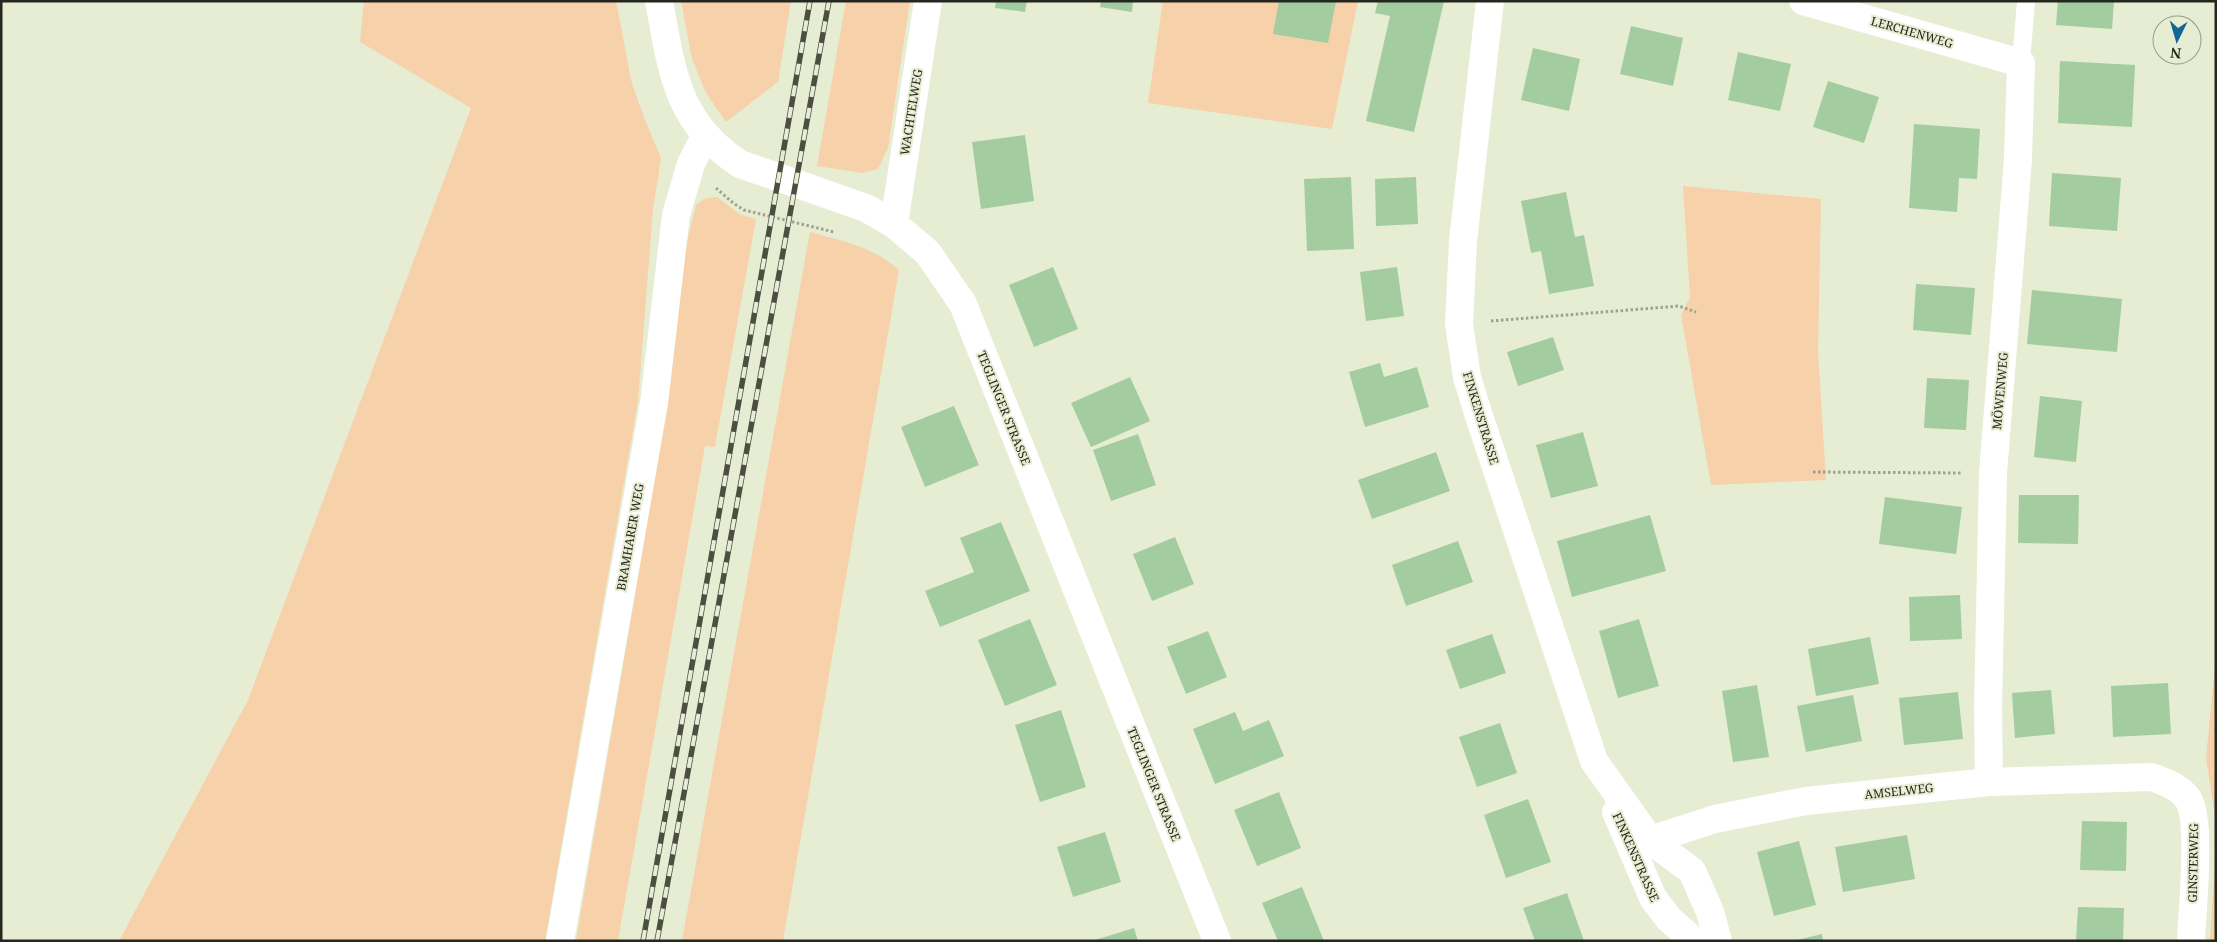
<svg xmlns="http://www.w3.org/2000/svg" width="2217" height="942" viewBox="0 0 2217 942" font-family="'Noto Serif',serif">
	<rect width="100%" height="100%" fill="#e6edd3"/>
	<path fill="#f6d1a9" d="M364,1H616L632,84L645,120L661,158L653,209L638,401L545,941H119L248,700L471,108L360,42Z
		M681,1H791L778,82L726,122L706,93L692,59Z
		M846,1H910L888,148L878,169L862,173L817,166Z
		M1163,1H1358L1332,129L1148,103Z
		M1683,186L1821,199L1818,351L1826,480L1711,485L1681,315L1690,297Z
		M717,197L741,215L756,219L715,447L705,446L618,941H576L662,436L681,266L696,205L704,199Z
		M810,232C843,241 873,247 899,270L783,941H682Z
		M2216,656V822L2206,758Z
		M2216,845V941H2210Z"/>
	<path fill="#a3cca1" d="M996,1H1027L1025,12L995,8Z
		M1101,1H1133L1132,12L1100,7Z
		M1279,1H1336L1328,43L1273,34Z
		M1378,1H1444L1414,132L1366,121L1390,16L1375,13Z
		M2058,1H2114L2112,29L2056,25Z
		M1631,26L1683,38L1673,86L1620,74Z
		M1533,48L1580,59L1569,111L1521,100Z
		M1738,52L1791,64L1780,111L1728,100Z
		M2060,61L2135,65L2132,127L2058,123Z
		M1828,81L1879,97L1864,143L1813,127Z
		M1914,124L1980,129L1977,179L1959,178L1957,212L1909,208Z
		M1025,135L1034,201L981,209L972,142Z
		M2052,173L2121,178L2117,231L2049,226Z
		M1351,177L1354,249L1307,251L1304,179Z
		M1416,177L1418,224L1376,226L1375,179Z
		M1566,192L1575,237L1584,235L1594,286L1549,294L1541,251L1531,253L1521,201Z
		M1053,267L1078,329L1034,347L1009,285Z
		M1397,267L1404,316L1366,321L1360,272Z
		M1916,284L1975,288L1971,335L1913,330Z
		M2032,290L2122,299L2117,352L2027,344Z
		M1553,337L1564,370L1518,386L1507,352Z
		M1380,363L1384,377L1417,367L1429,407L1365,427L1349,372Z
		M1130,377L1150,421L1091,447L1071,403Z
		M1927,378L1969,380L1966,430L1924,428Z
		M2040,396L2082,401L2076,462L2034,457Z
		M954,406L979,465L925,487L901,427Z
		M1583,432L1598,486L1551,498L1536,445Z
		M1138,434L1156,485L1111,501L1093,450Z
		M1436,452L1450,491L1372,519L1358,480Z
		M2019,495H2079L2078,544L2018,543Z
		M1885,497L1962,507L1956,554L1879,544Z
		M1650,515L1666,571L1572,597L1557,541Z
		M1001,522L1030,591L940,627L925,591L974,572L960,538Z
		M1175,537L1194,584L1152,601L1133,554Z
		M1458,541L1473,582L1406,606L1392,565Z
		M1960,595L1962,639L1910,641L1909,597Z
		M1030,619L1057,685L1005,706L978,640Z
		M1639,619L1659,686L1618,698L1599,631Z
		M1208,631L1227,677L1186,694L1167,647Z
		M1492,634L1506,673L1460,689L1446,650Z
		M1870,637L1879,684L1816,696L1808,649Z
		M2168,683L2171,734L2113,737L2111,686Z
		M1757,685L1769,757L1733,762L1722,691Z
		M2051,690L2055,734L2015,738L2012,693Z
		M1958,692L1963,739L1904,745L1899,698Z
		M1853,695L1862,741L1806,752L1797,706Z
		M1061,710L1086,787L1040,802L1015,725Z
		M1235,712L1243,731L1269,720L1284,756L1215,784L1193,729Z
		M1500,723L1517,773L1477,787L1459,737Z
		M1279,792L1301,848L1257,866L1234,810Z
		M1528,799L1551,862L1506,878L1484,815Z
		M2082,821L2127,822L2126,871L2080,870Z
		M1105,832L1121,882L1073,897L1057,847Z
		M1907,835L1915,879L1843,892L1835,847Z
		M1799,841L1816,905L1774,916L1757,852Z
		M1302,887L1324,941H1278L1262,903Z
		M1567,893L1584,941H1535L1523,908Z
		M2078,907L2124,908L2123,941H2076Z
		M1134,928L1138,941H1095V940Z
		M1822,934L1823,941H1797V940Z"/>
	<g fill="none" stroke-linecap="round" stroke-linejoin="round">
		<path stroke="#9ea390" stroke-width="3" stroke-dasharray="2.5 2.5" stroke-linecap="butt" d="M716,188L733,203L744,210L834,232
			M1491,321L1679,306L1696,312
			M1813,472L1963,473"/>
		<path stroke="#fff" stroke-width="18" d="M2021,63L2026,1"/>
		<path stroke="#fff" stroke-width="28" d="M1490,1L1463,241L1459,324L1467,377L1477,410L1594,761L1650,840L1692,871L1710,912L1718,941
			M1803,1L2021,63L2018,159L1993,473L1988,708L1989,782
			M894,224L928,1
			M1616,812L1653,898L1669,919L1694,941
			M1650,840L1715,819L1806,801L1989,782L2152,777C2166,783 2179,786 2188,799C2202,820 2192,912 2191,941
			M560,941L654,403L676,215L691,164L705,136"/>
		<path stroke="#fff" stroke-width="28" d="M659,1C672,71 676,122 740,164L866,208L894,224L928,253L963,304L1217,941"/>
		<g stroke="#4b4e41" stroke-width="5.5">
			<path id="rail" d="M643,941L810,1
				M657,941L829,1"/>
		</g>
		<use href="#rail" stroke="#e6edd3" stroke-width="4" stroke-dasharray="11" stroke-linecap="butt"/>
	</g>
	<g text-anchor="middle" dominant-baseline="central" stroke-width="4" stroke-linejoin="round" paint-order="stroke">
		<g font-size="12" fill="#25271e" stroke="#e6edd3">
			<text transform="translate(1912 32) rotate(16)">LERCHENWEG</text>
			<text transform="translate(911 112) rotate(-81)">WACHTELWEG</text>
			<text transform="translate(2000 391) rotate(-85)">MÖWENWEG</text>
			<text transform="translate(1004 408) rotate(68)">TEGLINGER STRASSE</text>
			<text transform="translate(1481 418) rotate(73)">FINKENSTRASSE</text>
			<text transform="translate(630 537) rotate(-80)">BRAMHARER WEG</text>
			<text transform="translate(1154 784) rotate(68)">TEGLINGER STRASSE</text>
			<text transform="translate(1899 791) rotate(-6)">AMSELWEG</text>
			<text transform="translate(1636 857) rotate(66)">FINKENSTRASSE</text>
			<text transform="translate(2193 863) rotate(-89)">GINSTERWEG</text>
		</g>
	</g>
	<rect width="2217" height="942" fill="none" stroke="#25271e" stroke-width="5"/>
	<g transform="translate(2177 40) rotate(185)"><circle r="24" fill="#e6edd3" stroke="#999e8b"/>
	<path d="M0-4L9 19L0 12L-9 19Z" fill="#156698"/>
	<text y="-8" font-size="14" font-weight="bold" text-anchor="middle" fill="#25271e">N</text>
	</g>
</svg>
